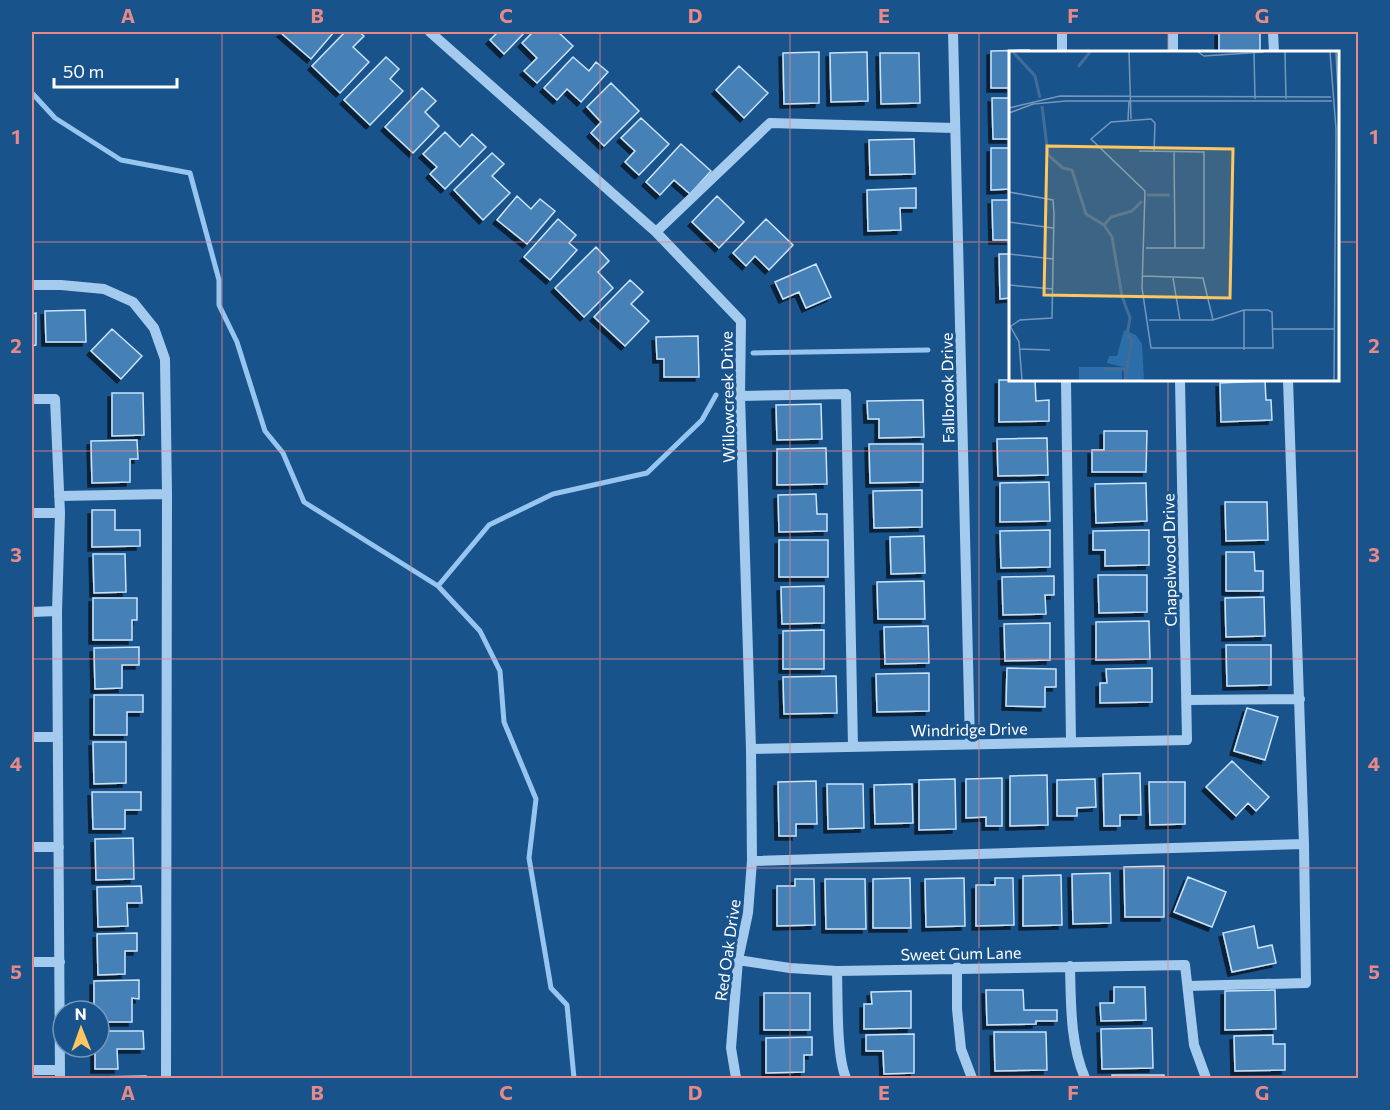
<svg xmlns="http://www.w3.org/2000/svg" width="1390" height="1110" viewBox="0 0 1390 1110" font-family="Commissioner,sans-serif">
	<defs>
		<filter id="shadow"><feDropShadow dx="-4" dy="4" stdDeviation="0" flood-color="#0009"/></filter>
	</defs>
	<rect width="100%" height="100%" fill="#19538c"/>
	<g fill="none" stroke-linecap="round" stroke-linejoin="round">
		<path stroke="#96c6f0" stroke-width="5" d="M32,93L55,118L121,160L190,173L219,280V305L237,342L265,431L283,453L304,502L438,586L480,631L500,671L504,722L536,799L529,858L551,988L567,1005L574,1078
			M753,353L928,350
			M438,586L489,525L553,494L647,473L702,420L716,395"/>
	</g>
	<path fill="#4580b6" stroke="#cae3fa" stroke-width="1.5" filter="url(#shadow)" d="M283,32H334L311,59L281,33Z
		M345,32H359L364,36L353,47L369,62L340,93L312,66Z
		M498,32H525L504,54L490,40Z
		M533,32H558L573,46L537,83L524,71L537,58L522,43Z
		M1219,32H1260V52H1219Z
		M1029,50V52H1010V88H991V51Z
		M819,52V103L784,104L783,53Z
		M867,52L868,101L831,102L830,53Z
		M880,53H919L920,103L881,104Z
		M386,57L399,69L390,79L403,91L370,125L344,100Z
		M573,57L589,71L596,62L608,72L581,102L567,89L557,100L544,88Z
		M739,66L768,93L744,118L716,90Z
		M611,83L639,111L604,146L591,133L601,122L587,107Z
		M422,88L436,101L425,112L439,126L413,153L385,127Z
		M992,98H1010V139H993Z
		M641,118L669,144L639,175L625,162L635,151L621,138Z
		M445,132L460,147L472,134L486,147L445,189L430,174L437,167L423,154Z
		M914,139L915,174L870,175L869,140Z
		M681,144L711,171L690,194L674,180L660,195L646,182Z
		M991,148H1010V189L991,190Z
		M492,153L504,164L492,176L510,193L483,220L454,190Z
		M916,188V208H900L901,230L868,231L867,190Z
		M517,196L531,209L540,199L555,211L527,244L497,220Z
		M717,196L744,222L719,248L692,222Z
		M992,200H1010V240H993Z
		M558,219L576,235L569,243L577,250L550,280L524,257Z
		M766,219L793,245L769,270L755,256L746,266L733,253Z
		M596,247L609,261L598,272L613,288L584,317L555,288Z
		M999,254H1010V298L1000,299Z
		M816,264L831,297L806,308L799,292L783,299L775,282Z
		M630,280L643,292L631,304L649,321L625,346L594,317Z
		M85,310L86,342H46L45,311Z
		M36,313V345L32,346V314Z
		M112,329L142,356L121,379L91,351Z
		M698,336L699,377H664V359H657L656,337Z
		M999,380H1035L1036,401L1049,400V421L999,422Z
		M1265,381L1266,400H1271L1272,420L1221,422L1220,383Z
		M112,393H143L144,435L112,436Z
		M923,400L924,437L879,438V419H868L867,401Z
		M821,404L822,439L777,440L776,405Z
		M1104,431H1147L1146,472H1092V450H1104Z
		M1047,438L1048,475L998,476L997,439Z
		M137,440L138,459H130V482L92,483L91,441Z
		M869,444H923V482L870,483Z
		M826,448L827,484L777,485V449Z
		M1049,482L1050,521L1000,522V483Z
		M1146,483L1147,521L1096,523L1095,484Z
		M922,490V527L874,528L873,491Z
		M816,494L817,514H827V531L779,532L778,495Z
		M1225,502H1267L1268,540L1226,541Z
		M92,510H115V530H140V546L92,547Z
		M1050,530V567L1001,568L1000,531Z
		M1149,530V565L1105,566V550H1093V531Z
		M924,536L925,573L891,574L890,537Z
		M779,540H828V577H779Z
		M1226,552H1254L1255,571H1263V591H1226Z
		M93,554H125L126,592L94,593Z
		M1098,575H1147V612L1099,613Z
		M1054,576V595H1045L1046,614L1003,615L1002,577Z
		M924,581L925,619H878L877,582Z
		M824,586V623L782,624L781,587Z
		M1264,597L1265,636L1226,637L1225,598Z
		M93,598H137V620H132V640H93Z
		M1149,621L1150,659L1096,660V622Z
		M1050,623V660L1005,661L1004,624Z
		M928,626L929,663L885,664L884,627Z
		M824,630V669H783V631Z
		M1226,645H1271V685L1227,686Z
		M139,647V665H122V688L95,689L94,648Z
		M1007,668L1056,669V687H1045V707L1006,706Z
		M1152,668V702L1100,703V683H1107L1106,669Z
		M929,673V711L877,712L876,674Z
		M836,676L837,713L784,714L783,677Z
		M94,695H143V712H127V735H94Z
		M1247,708L1278,717L1265,760L1234,751Z
		M93,742H126V783L94,784Z
		M1232,761L1269,797L1256,811L1248,803L1236,816L1206,787Z
		M1140,773L1141,815H1120V826H1104L1103,774Z
		M1047,775L1048,825L1010,826V776Z
		M1002,778V826H986V817L966,818V779Z
		M955,779L956,829L919,830V780Z
		M1095,779L1096,807L1077,808V816H1057V780Z
		M816,781L817,824H796V836H779L778,782Z
		M1149,782H1185V824L1150,825Z
		M827,784H863L864,828L828,829Z
		M912,784L913,823L875,824L874,785Z
		M92,792H141V810H125V829H93Z
		M133,838L134,879L96,880L95,839Z
		M1164,866V917H1125L1124,867Z
		M1110,873L1111,923L1073,924L1072,874Z
		M1061,875L1062,925L1023,926V876Z
		M1188,877L1226,892L1212,927L1174,912Z
		M910,878L911,928H873V879Z
		M964,878L965,926L926,927L925,879Z
		M995,878H1013L1014,925L976,926V885H995Z
		M795,879H814L815,925L777,926V886H795Z
		M825,879H865L866,929H826Z
		M141,886L142,903H127L128,926L98,927L97,887Z
		M1254,926L1258,948L1272,945L1276,963L1232,972L1223,933Z
		M137,933V951H125V974L98,975L97,934Z
		M139,980V999L132,998V1022H99V1011H94V981Z
		M1114,987H1145L1146,1020L1101,1021L1100,1003H1114Z
		M986,990H1023L1024,1010H1057V1021H1036V1024L987,1025Z
		M1275,990L1276,1029L1225,1030V991Z
		M911,991V1028L864,1029V1004H872L871,992Z
		M764,993H810V1030H764Z
		M1152,1028L1153,1068L1102,1069L1101,1029Z
		M99,1031H143L144,1049H117L118,1069H95V1047H99Z
		M994,1032H1046L1047,1070L995,1071Z
		M914,1034V1073L884,1074L883,1051H866V1035Z
		M1273,1035V1044H1285V1070L1235,1071L1234,1036Z
		M812,1037V1055H804V1072L766,1073V1038Z
		M1112,1075H1164V1078H1112Z
		M146,1076V1078H96V1077Z"/>
	<g fill="none" stroke-linecap="round" stroke-linejoin="round">
		<path stroke="#a4cbee" stroke-width="10" d="M430,32L656,232L741,321L740,396L751,749L752,861L748,913L738,960L731,1048L736,1078
			M953,32L970,744
			M1062,32V52
			M1173,32V52
			M1273,32L1274,52
			M656,232L770,123L955,128
			M32,285H61L104,289L133,302L154,328L165,359L167,494L166,1078
			M1066,380L1071,742
			M740,396L846,394L853,747
			M32,399H55L60,513L57,611L60,1078
			M59,496L167,494
			M32,513H60
			M32,612L57,611
			M1187,700L1300,699
			M32,737H58
			M751,749L1187,740L1180,380
			M32,847H59
			M752,861L1304,844L1288,380
			M738,960L790,968L837,971L1185,965L1194,1045L1206,1078
			M32,962H60
			M1070,966C1071,1003 1070,1044 1085,1078
			M957,967V1009L961,1049L972,1078
			M837,971C838,998 836,1055 846,1078
			M1188,986L1306,983L1304,844
			M32,1070H60"/>
	</g>
	<path fill="none" stroke="#e88989" stroke-width="1.5" stroke-opacity="0.55" d="M222,32V1078M411,32V1078M600,32V1078M790,32V1078M979,32V1078M1168,32V52M32,242H1010M1338,242H1358M1168,380V1078M32,451H1358M32,659H1358M32,868H1358"/>
	<g text-anchor="middle" dominant-baseline="central" stroke-width="6" stroke-linejoin="round" paint-order="stroke">
		<g font-size="16" fill="#fff" stroke="#19538c">
			<text transform="translate(947 388) rotate(-91)">Fallbrook Drive</text>
			<text transform="translate(727 397) rotate(-91)">Willowcreek Drive</text>
			<text transform="translate(1169 560) rotate(-91)">Chapelwood Drive</text>
			<text transform="translate(969 729) rotate(-1)">Windridge Drive</text>
			<text transform="translate(727 950) rotate(-82)">Red Oak Drive</text>
			<text transform="translate(961 953) rotate(-1)">Sweet Gum Lane</text>
		</g>
	</g>
	<g transform="translate(1009 51)">
		<rect width="330" height="330" fill="#19538c"/>
		<path d="M115,279L127,284L133,293L135,329H115L114,316L98,312L100,305H108ZM70,316H113V329H70Z" fill="#2b6eaa"/>
		<path fill="none" stroke="#436d96" stroke-width="3" d="M4,1L26,25L31,47M69,16L81,1M33,55L39,104L54,117L63,119L77,163L95,174L103,186L113,245L121,267L118,284L123,288L116,329M138,144H161M95,174L102,166L123,160L133,150M94,318H116"/>
		<path fill="none" stroke="#7598ba" stroke-width="1.5" d="M120,1L122,68M189,1L195,5L255,1M245,1L246,48M276,1L277,48M321,1L327,78L325,329M327,1L330,63M0,57L51,45L322,46M0,62L24,53L57,50H323M119,69L120,50M130,100L195,101V197H137M165,100L166,197M0,141L44,149L45,162L43,267L11,269L2,275M0,171L44,177M0,203L44,208M134,225L194,227L204,269M164,227L171,269M0,234L44,238M140,269H204L235,259H259L263,261L264,297H142L133,237L136,140L82,88L102,71L142,68L146,72L145,100M0,273L10,291L13,329M264,278H326M11,298L41,299M235,299V259M330,329V252"/>
		<path fill="#ffc661" fill-opacity="0.15" stroke="#ffc661" stroke-width="3" d="M38,95L224,98L221,247L35,244Z"/>
		<rect width="330" height="330" fill="none" stroke="#fff" stroke-width="3"/>
	</g>
	<rect width="1390" height="1110" fill="none" stroke="#19538c" stroke-width="66"/>
	<g transform="translate(81 1029) rotate(359)"><circle r="28" fill="#19538c" stroke="#7598ba" stroke-width="1.5"/>
	<path d="M0-4.5L10 22L0 15L-10 22Z" fill="#ffc661"/>
	<text y="-9" font-size="16" font-weight="bold" text-anchor="middle" fill="#ffffff">N</text>
	</g>
	<path d="M54 78v9h123v-9" fill="none" stroke="#ffffff" stroke-width="3"/>
	<text x="63" y="78" font-size="18" fill="#ffffff" stroke="#19538c" stroke-width="4.5" paint-order="stroke">50 m</text>
	<rect x="33" y="33" width="1324" height="1044" fill="none" stroke="#e88989" stroke-width="2"/>
	<g font-size="20" text-anchor="middle" font-weight="bold" fill="#e88989">
		<text x="128" y="23">A</text>
		<text x="317" y="23">B</text>
		<text x="506" y="23">C</text>
		<text x="695" y="23">D</text>
		<text x="884" y="23">E</text>
		<text x="1073" y="23">F</text>
		<text x="1262" y="23">G</text>
		<text x="16" y="144">1</text>
		<text x="1374" y="144">1</text>
		<text x="16" y="353">2</text>
		<text x="1374" y="353">2</text>
		<text x="16" y="562">3</text>
		<text x="1374" y="562">3</text>
		<text x="16" y="771">4</text>
		<text x="1374" y="771">4</text>
		<text x="16" y="979">5</text>
		<text x="1374" y="979">5</text>
		<text x="128" y="1100">A</text>
		<text x="317" y="1100">B</text>
		<text x="506" y="1100">C</text>
		<text x="695" y="1100">D</text>
		<text x="884" y="1100">E</text>
		<text x="1073" y="1100">F</text>
		<text x="1262" y="1100">G</text>
	</g>
</svg>
